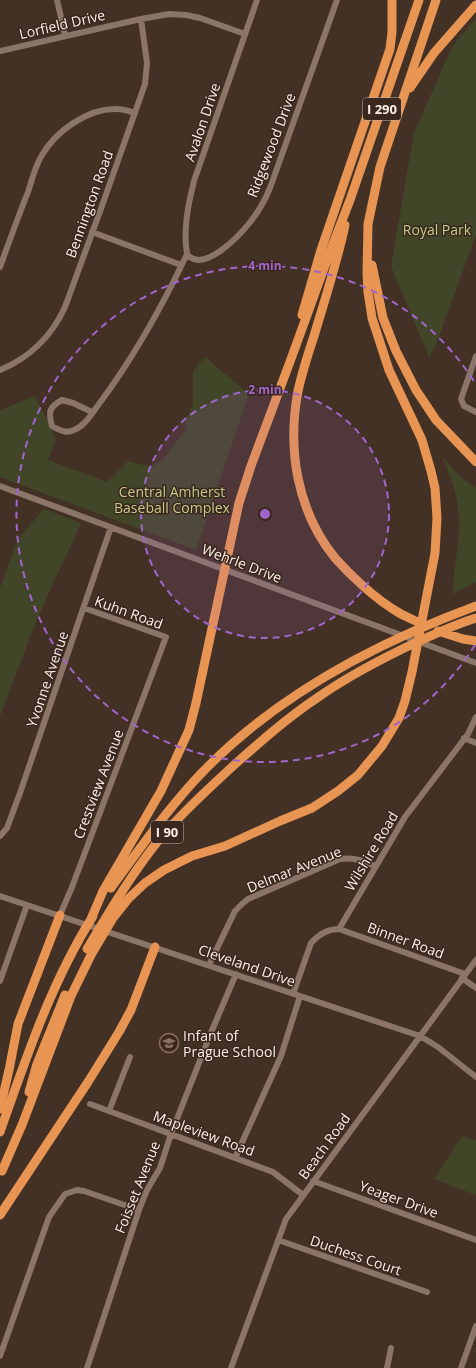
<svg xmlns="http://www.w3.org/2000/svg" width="476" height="1368" viewBox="0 0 476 1368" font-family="'Open Sans',sans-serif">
	<rect width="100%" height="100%" fill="#443126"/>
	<path fill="#424628" d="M476,18V235L435,347L429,357L391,266L414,133L452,47Z
		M205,357L249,394L196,550L0,477V410L35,396L56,438L48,460L107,482L128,461L151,467L162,460L187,428L185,423L193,404V371Z
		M442,456L461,478L476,488V582L453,594C453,566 462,536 458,508C456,489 449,473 442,456Z
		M44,509L81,523L37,619L0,716V588L18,539Z
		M462,1136L476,1141V1195L434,1179Z"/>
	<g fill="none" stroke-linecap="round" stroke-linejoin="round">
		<path stroke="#8a7568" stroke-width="6" d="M57,0L65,35
			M0,51L141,19L169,14L186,15L200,18L245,34
			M92,232L181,265
			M187,254C203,275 241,234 251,221C259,211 265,200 270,188L337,0
			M187,254C183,230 188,205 194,181L257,0
			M0,267C9,242 18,217 28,192C32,180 35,166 42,155C56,131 88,108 117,109C123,109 129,111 135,113
			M476,356L461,399L464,406L476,412
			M0,370C29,358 52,336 65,307L102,206L145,84L147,63L141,19
			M92,412L73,403L62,400C49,407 48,412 52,426C59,430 66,434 74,430C85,426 92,413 99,404C134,357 162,307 187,254
			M0,486L476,663
			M464,738L476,743
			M0,836L7,828L20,793L111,527
			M0,896L420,1036L438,1047L476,1077
			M60,915L72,887L166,637L84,608
			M339,929L465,974
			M209,965L235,911L242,904L248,899L340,859C354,857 363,861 375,866
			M462,978L476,988
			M0,981L27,905
			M293,994L311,943C319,934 327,929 339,929L405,817L468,734L476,717
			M90,1104L273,1172L303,1195
			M109,1111L130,1057
			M235,1158L281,1056L300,996
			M313,1181L476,1240
			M278,1240L427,1292
			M0,1356L49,1217L65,1194L77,1190L84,1191L139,1210
			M87,1368L139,1210L147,1190L160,1168L171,1134L210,1035L236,974
			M231,1368L286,1219L476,960
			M387,1368L391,1348
			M461,1368L476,1326"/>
		<path stroke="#e89452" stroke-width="9" d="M410,88L434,53L476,5
			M345,225C337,263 325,299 314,336C308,354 302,373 298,391C287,449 297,511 335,558C343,567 353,577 362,585C374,596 387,606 401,614C409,618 418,622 426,626
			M372,265L383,318L396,351L416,390L436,420L476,462
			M302,315L321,250L390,49L392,32V0
			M438,631L463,639L476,641
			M111,888C138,851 164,814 195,780C270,699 373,644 476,606
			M91,919L103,891L161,791L189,730L196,703L239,503L251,466L291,359L331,249L350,200L419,0
			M87,949C109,912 131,875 158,841C181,814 207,790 233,766C260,742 287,718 317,698C348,676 383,658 417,642C437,633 456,624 476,618
			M29,1092L37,1064L65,995
			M0,1109L9,1070L18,1024L60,915
			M0,1132C26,1058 51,983 93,916
			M2,1171L22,1125L71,996L91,955L113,918L129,898L145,883L164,870L192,856L225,846L280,821L312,808L338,791L358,775L382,746L399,718L405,701L412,672L435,553L437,518L435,488L431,471L422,440L389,370L372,318L368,292L367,273L368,224L380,167L436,0
			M0,1215L88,1082L119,1032L131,1010L155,947"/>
	</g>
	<circle cx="265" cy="514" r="124" fill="#a166cb" fill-opacity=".12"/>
	<g fill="none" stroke="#a166cb" stroke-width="2" stroke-dasharray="7 5">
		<circle cx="265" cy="514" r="124"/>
		<path d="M475 645A248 248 0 1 1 475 383"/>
	</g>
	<defs>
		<g id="school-ring" transform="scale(1)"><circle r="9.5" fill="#3a271d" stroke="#8d6e63" stroke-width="1.5"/><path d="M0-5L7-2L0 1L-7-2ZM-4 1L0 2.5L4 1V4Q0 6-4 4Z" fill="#8d6e63"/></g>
	</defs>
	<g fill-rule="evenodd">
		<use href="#school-ring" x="169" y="1043"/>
	</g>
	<g text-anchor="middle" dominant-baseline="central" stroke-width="3" stroke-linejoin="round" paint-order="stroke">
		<g fill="#3a271d" stroke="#c1b3ab" stroke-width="1">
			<rect x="363" y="98" width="38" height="22" rx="3"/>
			<rect x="151" y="821" width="32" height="22" rx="3"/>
		</g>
		<g font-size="13" font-weight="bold" fill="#fbefe8">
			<text x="382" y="109">I 290</text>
			<text x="167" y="832">I 90</text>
		</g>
		<g font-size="14" fill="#fbefe8" stroke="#3a271d">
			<text transform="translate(62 24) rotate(-13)">Lorfield Drive</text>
			<text transform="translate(202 122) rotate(-71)">Avalon Drive</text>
			<text transform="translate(271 145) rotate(-69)">Ridgewood Drive</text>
			<text transform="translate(89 204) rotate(-70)">Bennington Road</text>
			<text transform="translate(242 563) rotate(21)">Wehrle Drive</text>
			<text transform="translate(129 612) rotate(20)">Kuhn Road</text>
			<text transform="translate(47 679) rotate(-71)">Yvonne Avenue</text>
			<text transform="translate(98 784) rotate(-69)">Crestview Avenue</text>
			<text transform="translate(371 851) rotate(-59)">Wilshire Road</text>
			<text transform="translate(294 869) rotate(-22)">Delmar Avenue</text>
			<text transform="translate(406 940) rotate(20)">Binner Road</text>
			<text transform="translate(247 965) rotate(19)">Cleveland Drive</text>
			<text transform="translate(204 1133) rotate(20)">Mapleview Road</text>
			<text transform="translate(324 1146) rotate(-54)">Beach Road</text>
			<text transform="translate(137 1187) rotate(-68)">Foisset Avenue</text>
			<text transform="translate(399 1199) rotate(20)">Yeager Drive</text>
			<text transform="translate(356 1255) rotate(19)">Duchess Court</text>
		</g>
		<g font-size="14" fill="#c4cc8a" stroke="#3a271d">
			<text x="437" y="229">Royal Park</text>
			<text x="172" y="491">Central Amherst<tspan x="172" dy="16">Baseball Complex</tspan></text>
		</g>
		<g font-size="14" fill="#fbefe8" stroke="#3a271d" text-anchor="start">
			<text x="183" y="1035">Infant of<tspan x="183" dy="16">Prague School</tspan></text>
		</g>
	</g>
	<circle cx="265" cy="514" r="6" fill="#a166cb" stroke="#3a271d" stroke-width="2"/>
	<g font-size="12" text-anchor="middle" font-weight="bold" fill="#a166cb" stroke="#3a271d" stroke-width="3" stroke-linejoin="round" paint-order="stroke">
		<text x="265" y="270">4 min</text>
		<text x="265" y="394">2 min</text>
	</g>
</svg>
